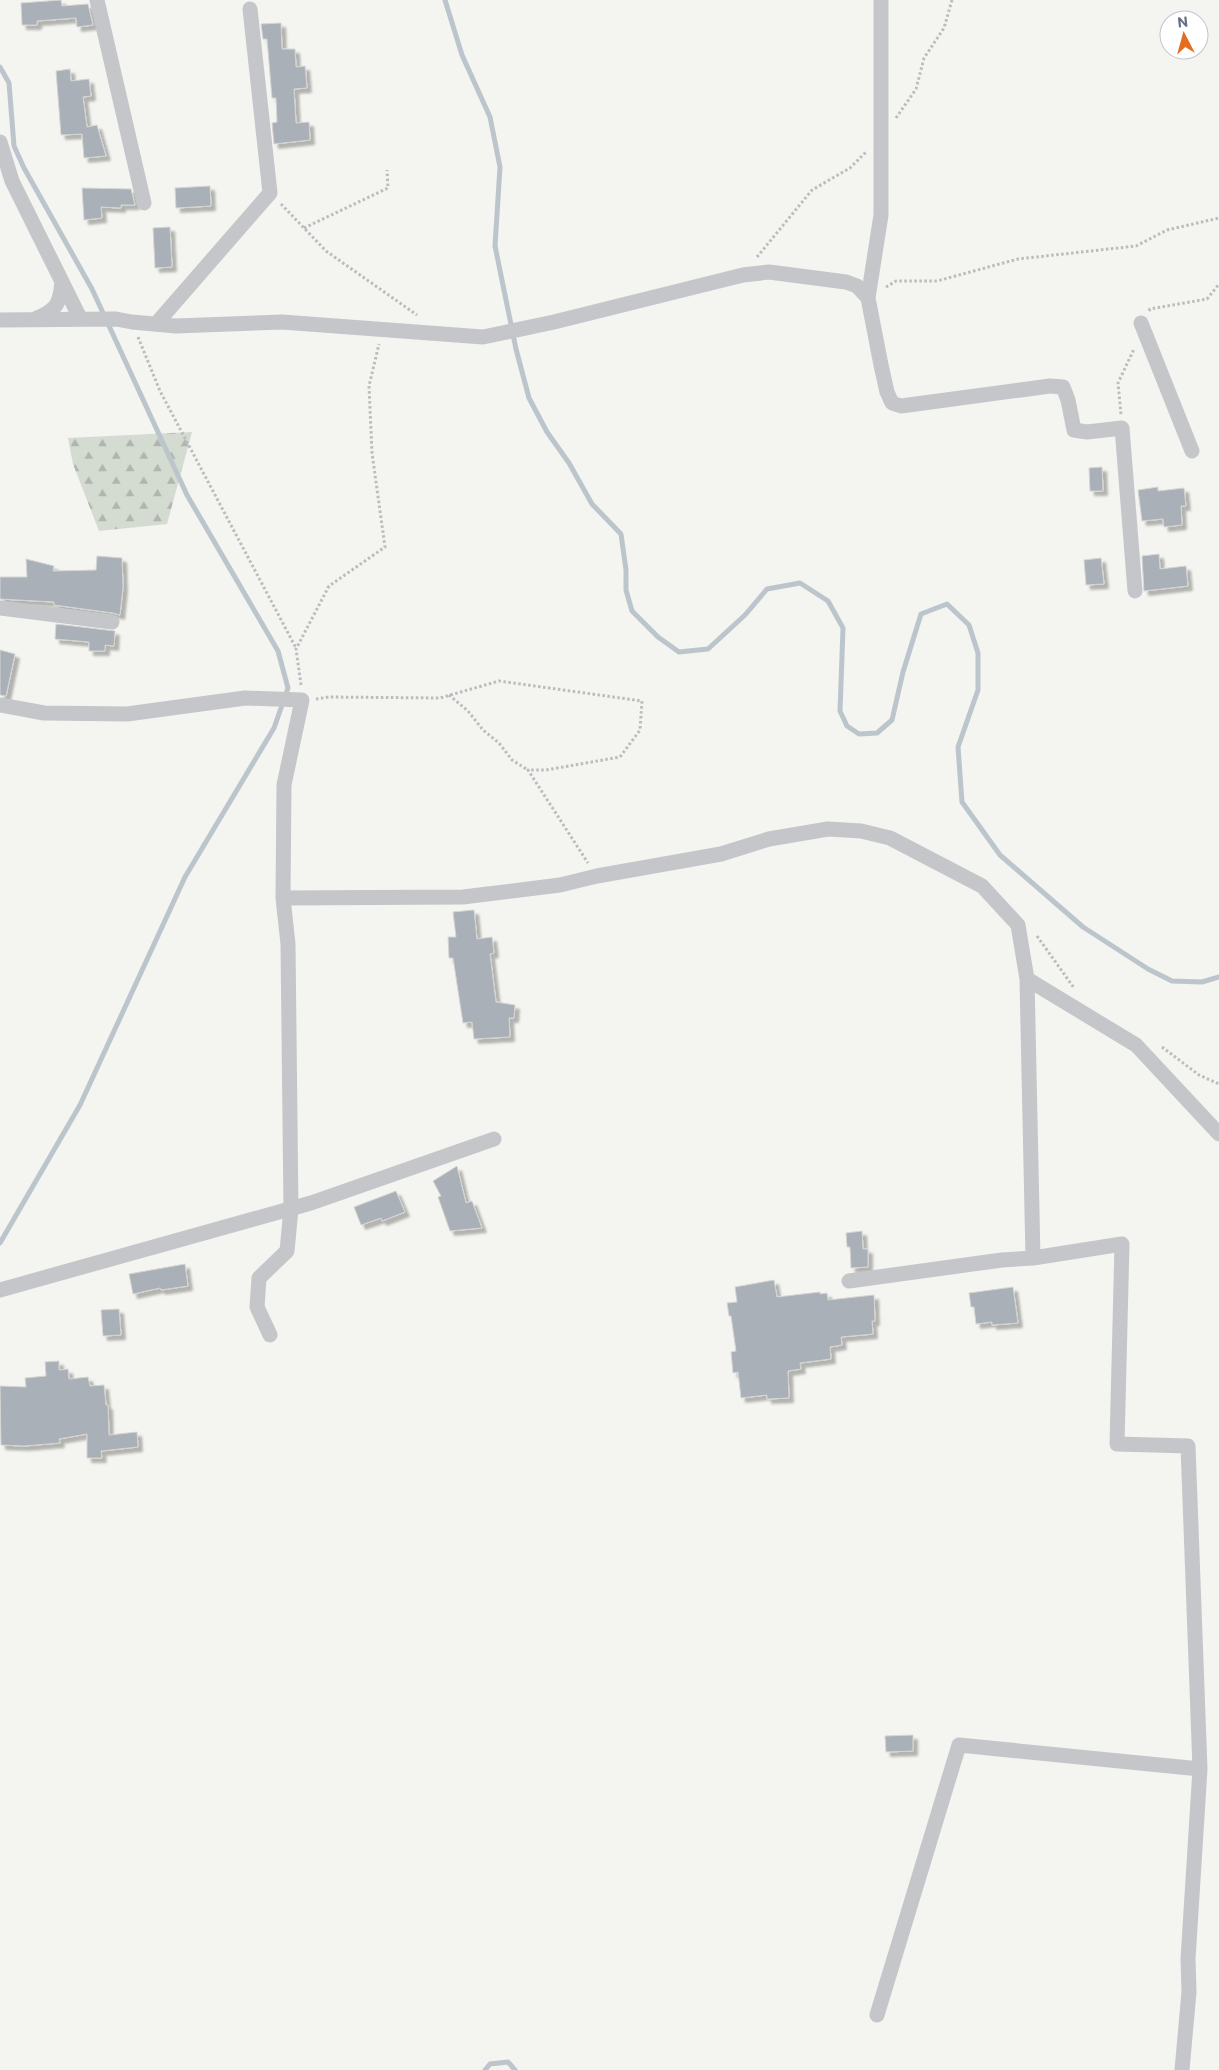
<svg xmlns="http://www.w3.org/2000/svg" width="1219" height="2070" viewBox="0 0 1219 2070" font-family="Commissioner,sans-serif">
	<defs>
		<pattern id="forest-firs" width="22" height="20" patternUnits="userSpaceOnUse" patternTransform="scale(1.25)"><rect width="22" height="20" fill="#d4dbd1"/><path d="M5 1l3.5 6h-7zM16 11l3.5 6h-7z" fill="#b0b6af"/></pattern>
		<filter id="shadow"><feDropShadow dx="4.5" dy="4.5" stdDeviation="1" flood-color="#0004"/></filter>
	</defs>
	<rect width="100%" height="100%" fill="#f4f4f0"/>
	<path fill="url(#forest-firs)" d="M192,432L167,524L99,531L73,464L68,438Z"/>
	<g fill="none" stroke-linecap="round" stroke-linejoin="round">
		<path stroke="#bcc5cc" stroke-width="5" d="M445,0L462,55L490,117L500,167L495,246L516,349L529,398L547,432L569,463L592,504L621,534L626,570V590L632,611L658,637L679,652L708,649L745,615L767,589L800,583L828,601L843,628L840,711L847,726L859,734L877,733L892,720L903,672L921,614L947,604L969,625L978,653V690L958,747L962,802L1000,855L1083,927L1148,969L1172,981L1202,982L1219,977
			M0,67L9,83L14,146L24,168L92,289L187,495L278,651L288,688L274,728L185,877L80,1105L0,1243
			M485,2070L490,2064L508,2062L515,2070"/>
	</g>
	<path fill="#aab0b7" stroke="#d5d5d3" filter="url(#shadow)" d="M61,0L62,6L88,4L93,25L77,27L76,18L37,21V25H22L21,3Z
		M281,23L282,49H295L296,67L305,66L307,88L294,89L296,123L309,122L310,140L274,144L272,123L277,122L276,98H272L267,39H263L261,24Z
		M70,69L71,81L89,79L91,96L83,97L87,127L97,125L106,156L84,158L82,134L61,135L56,71Z
		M210,186L211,206L176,208L175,188Z
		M82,188L131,189L135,205H121V208L101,207L102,218L84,220Z
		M170,227L172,267L155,268L153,228Z
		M1102,467L1103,491H1090L1089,468Z
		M1158,487V491L1184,488L1186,506H1181L1182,525L1164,527L1163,519L1142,521L1138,490Z
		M1159,554L1160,569L1186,566L1188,586L1144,591L1142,556Z
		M97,556L122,558L123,587L120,615L113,613L54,605V602L0,599V577H27L26,559L54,566L53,571L96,570Z
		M1101,558L1104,584L1086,585L1084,560Z
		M56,624L115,631L114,646L105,645V651H89V642L55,639Z
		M0,650L15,654L6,696L0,695Z
		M474,910L477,939L492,937L494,953L490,954L496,1002L515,1005L514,1018H509L510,1037L474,1039L472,1022L463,1023L453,958H449L448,937H456L453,912Z
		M457,1166L466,1203L472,1201L482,1228L450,1231L438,1197L441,1196L433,1181Z
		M396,1191L405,1212L382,1221L381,1218L361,1225L354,1207Z
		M862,1231L863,1249H868V1267L851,1268L850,1247H847L846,1233Z
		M185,1264L188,1286L161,1290L160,1288L133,1294L129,1274Z
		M774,1280L777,1297L820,1292V1294L827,1293L828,1300L874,1295L875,1321H872L873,1334L841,1337L842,1345L830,1347L831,1359L800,1363L801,1369L788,1371L789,1398L767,1399V1395L741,1398L738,1372L733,1373L731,1352L736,1351L731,1316H729L727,1303L737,1302L735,1287Z
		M1013,1287L1018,1323L992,1325V1322L976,1324L974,1307H971L969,1293Z
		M119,1309L121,1335L103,1336L101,1310Z
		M59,1361V1370L68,1369L69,1379L88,1377L90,1386L104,1385L106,1405H108L109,1435L137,1432L138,1447L101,1451L102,1458H87V1434L59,1439L60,1443L24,1446L1,1445L0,1386L26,1387L25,1378L46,1376L45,1362Z
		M913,1735V1751L886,1752L885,1736Z"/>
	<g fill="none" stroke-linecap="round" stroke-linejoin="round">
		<path stroke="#bbbcbf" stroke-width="3" stroke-dasharray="2.5 2.5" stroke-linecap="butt" d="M896,118L916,89L924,58L944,28L952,0
			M281,204L326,251L417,315
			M304,228L388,188L387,170
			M757,257L812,190L850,168L866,152
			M886,287L896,281H937L1018,259L1136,246L1167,230L1219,218
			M1149,311L1150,309L1207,299L1219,284
			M138,337L160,391L296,648
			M1121,414L1118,383L1134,349
			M301,685L296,649L329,586L385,547L372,453L369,386L379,344
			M449,695L468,711L483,730L499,743L512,760L528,770
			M316,699L329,697L440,698L499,681L642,701L640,730L620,757L546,770H528L588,863
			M1037,936L1074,988
			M1162,1047L1199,1075L1219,1084"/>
		<path stroke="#c4c6ca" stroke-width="15" d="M97,0L144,203
			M0,142L12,181L80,318
			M868,298L881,215V0
			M37,318C57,310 60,303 62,282
			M0,320L116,319L132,322L176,326L282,322L483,337L554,322L743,275L769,272L846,282L857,286L868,298L881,365L887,392L892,403L901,406L1050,386L1063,387L1068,400L1074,430L1087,432L1122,428L1135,591
			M1141,323L1192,451
			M156,324L270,193L250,9
			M0,608L112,622
			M0,705L44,713L127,714L245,698L302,700L284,785L283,898L288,944L291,1209L287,1251L259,1278L257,1307L270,1335
			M283,898L463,897L560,885L597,876L721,854L769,839L828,829L861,831L890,838L982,886L1018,925L1027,979L1033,1258L1122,1244L1117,1444L1188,1446L1200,1769L959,1745L877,2015
			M1027,979L1136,1045L1219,1134
			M849,1281L1002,1260L1033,1258
			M0,1290L311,1203L494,1139
			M1182,2070L1189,1992L1188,1959L1200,1769"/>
	</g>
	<g transform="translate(1184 35) rotate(354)"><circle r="24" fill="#ffffff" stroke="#c1c5cd"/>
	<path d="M0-4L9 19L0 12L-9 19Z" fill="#e46e20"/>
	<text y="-8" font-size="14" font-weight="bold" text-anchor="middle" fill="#636f82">N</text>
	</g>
</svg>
